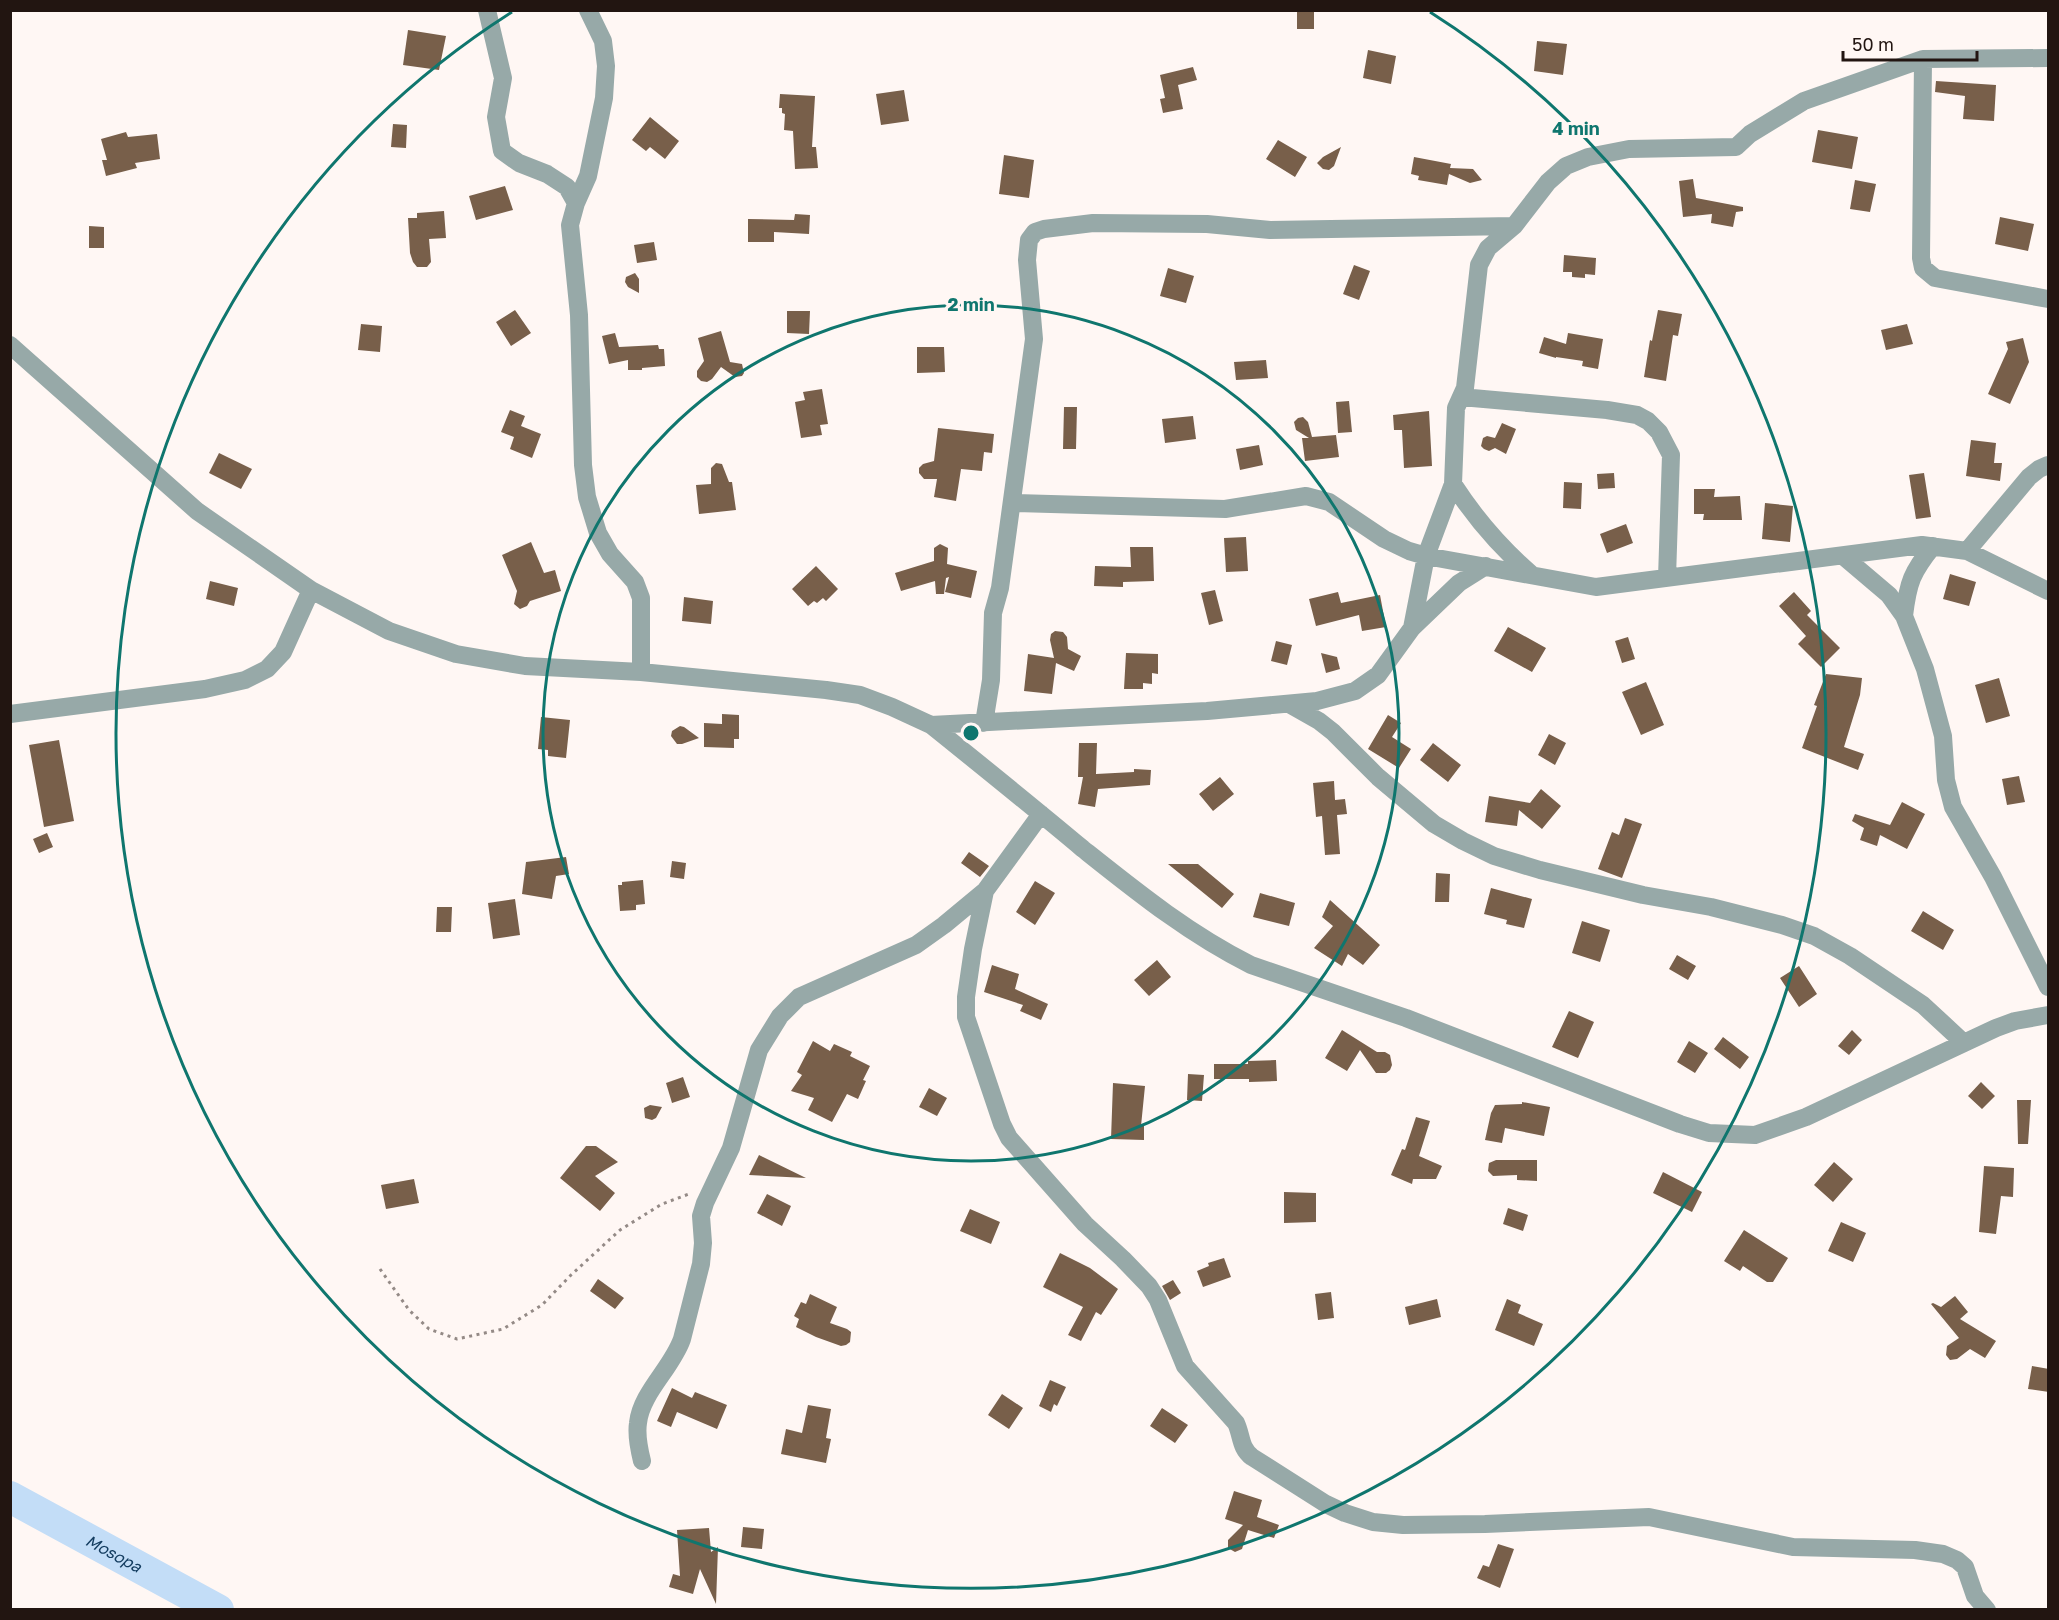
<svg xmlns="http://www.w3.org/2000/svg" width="2059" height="1620" viewBox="0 0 2059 1620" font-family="'Golos Text',sans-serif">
	<rect width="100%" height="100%" fill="#fff7f4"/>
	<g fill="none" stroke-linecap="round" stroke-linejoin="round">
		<path stroke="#c3ddf7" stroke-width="32" id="s1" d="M10,1497L218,1610"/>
	</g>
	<path fill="#785f4a" d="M1297,10H1314V29H1297Z
		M408,30L446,36L439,70L403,65Z
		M1537,41L1567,44L1563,75L1534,71Z
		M1368,50L1396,56L1391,84L1363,78Z
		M1193,67L1197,80L1178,85L1183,109L1163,113L1160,99L1165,98L1160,75Z
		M1936,81L1996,85L1994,121L1963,119L1965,96L1935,92Z
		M904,90L909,121L881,125L876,94Z
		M780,94L815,96L812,147H816L818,168L795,169L793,131L784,130L785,114L782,113V108H779Z
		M650,117L679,141L665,159L650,147L646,151L632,140Z
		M393,124L407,125L406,148L391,147Z
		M1818,130L1858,137L1852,169L1812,162Z
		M126,132L128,137L157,134L160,159L135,163L137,168L106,176L102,160H107L101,139Z
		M1278,140L1307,157L1295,177L1266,159Z
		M1341,147L1334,166L1329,170L1323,169L1317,163L1323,157Z
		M1004,155L1034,160L1029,198L999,194Z
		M1414,157L1451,164L1450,168L1473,169L1482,180L1470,183L1449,174L1447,185L1418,180L1419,176L1411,174Z
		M1693,179L1696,198L1743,207V211L1736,212L1733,227L1711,223L1712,214L1683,217L1679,181Z
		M1855,180L1876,184L1870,212L1850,209Z
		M505,186L513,210L476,220L469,196Z
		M444,211L446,238L429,239L431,262L427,267H417L413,262L410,253L408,218H417V213Z
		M795,214L810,215L809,234L774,232V242H748V219L794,220Z
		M2000,217L2034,224L2028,251L1995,244Z
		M89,226L104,227V248H89Z
		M654,242L657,260L637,263L634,245Z
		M1564,255L1596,258L1595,275L1585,274V278L1572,277V272H1563Z
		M1354,265L1370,271L1359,300L1343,294Z
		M1168,268L1194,276L1186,303L1160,296Z
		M635,273L639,279V293L628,287L625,282L626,277Z
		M515,310L531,333L511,346L496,322Z
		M1658,310L1682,314L1678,336L1673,335L1666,381L1644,377L1650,340L1652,341Z
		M787,311H810L809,334L787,333Z
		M361,324L382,326L380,352L358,350Z
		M1907,324L1913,344L1886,350L1881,330Z
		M721,331L730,362L742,364L744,373L742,376L735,377L721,367L712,379L707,382L701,381L697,377V371L704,361L698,338Z
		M615,333L619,347L658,345L659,349H664L665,366L642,368V370H628V360L609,364L602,336Z
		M1568,333L1603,339L1598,369L1582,366L1583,361L1556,357V358L1539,353L1544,337L1566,344Z
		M2023,338L2029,362L2010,404L1988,394L2008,349L2006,342Z
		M917,347H944L945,372L917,373Z
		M1266,360L1268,378L1236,380L1234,362Z
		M822,389L828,424L820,425L822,435L801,438L795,402L805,400L803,392Z
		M1349,401L1352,432L1338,433L1336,402Z
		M1064,407H1077L1076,449H1063Z
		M510,410L525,416L521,426L541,434L532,458L510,449L514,437L501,432Z
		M1429,411L1432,466L1404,468L1402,430H1394L1393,415Z
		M1193,416L1196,439L1165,443L1162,419Z
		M1303,417L1308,422L1312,437L1336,435L1339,457L1305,461L1302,438H1309L1296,430L1294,422L1298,418Z
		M1502,423L1516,429L1506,454L1495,448L1489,451L1484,449L1481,446L1483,438L1487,436L1495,438Z
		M938,428L994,434L992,453L984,452L982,471L961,469L956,501L934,497L937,479H924L919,473V468L923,464L934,461Z
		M1971,440L1996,443L1994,463H2002L2000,481L1966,476Z
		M1259,445L1263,465L1240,470L1236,449Z
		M219,453L252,469L241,489L209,473Z
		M716,463L722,464L729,482H732L736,510L699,514L696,485L711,484V468Z
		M1614,473L1615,488L1598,489L1597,474Z
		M1924,473L1931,517L1916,519L1909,475Z
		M1564,482L1582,483L1581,509L1563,508Z
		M1694,489H1715L1714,497L1740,496L1742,520H1703L1704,514H1694Z
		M1765,503L1793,506L1790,542L1762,539Z
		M1626,524L1633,543L1607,553L1600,534Z
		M1246,537L1248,571L1226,572L1224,538Z
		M531,542L544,573L555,570L561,591L530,601L527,606L520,609L514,604L517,591L502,555Z
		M940,544L948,548L947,564L977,571L971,598L945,592L949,577L946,578L944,594H936L935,581L901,591L895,573L934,561V548Z
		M1130,547H1153L1154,581L1123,582V587L1094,586L1095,566L1131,567Z
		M816,566L838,589L826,601L823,598L817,603L814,601L808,606L792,589Z
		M1950,574L1976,582L1969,606L1943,599Z
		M210,581L238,588L234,606L206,599Z
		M1215,590L1223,621L1209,625L1201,593Z
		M1338,592L1341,603L1380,595L1386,627L1362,631L1359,615L1316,626L1309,599Z
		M1794,592L1811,611L1807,615L1840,648L1821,667L1798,644L1806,636L1779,606Z
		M684,597L713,601L711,624L682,621Z
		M1508,627L1546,648L1532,672L1494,651Z
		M1055,631L1063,632L1067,637L1068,649L1081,656L1074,671L1056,663L1052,694L1024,691L1028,654L1054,658L1050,640L1051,634Z
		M1628,637L1635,659L1622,663L1615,641Z
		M1276,641L1292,645L1287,665L1271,661Z
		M1126,653L1158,654V674L1152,673V684L1143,683V689H1124Z
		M1321,653L1337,657L1340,669L1326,673Z
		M1826,674L1862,678L1860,695L1844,747L1864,754L1858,770L1802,748L1817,706L1814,705Z
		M1999,678L2010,716L1986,723L1975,685Z
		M1646,682L1664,725L1641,735L1622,692Z
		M722,714L739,715V739H734V748L704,747V723L722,724Z
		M1388,715L1401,723L1392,737L1411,749L1399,768L1368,749Z
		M541,717L570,720L566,758L548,756V750L538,749Z
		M680,726L684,727L699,738L682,744H677L671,736L672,731Z
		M1549,734L1566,743L1555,765L1538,755Z
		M59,740L74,821L44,827L29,745Z
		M1079,743H1097L1096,774L1134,772V769L1151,770L1150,785L1098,789L1095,807L1078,804L1083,777H1078Z
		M1433,743L1461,765L1448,782L1420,760Z
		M2019,776L2025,802L2007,805L2002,779Z
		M1220,777L1234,794L1213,811L1199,794Z
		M1334,781L1335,800L1345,799L1347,814L1337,815L1340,854L1325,855L1322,816L1316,817L1313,783Z
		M1541,789L1561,806L1542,829L1519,810L1517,826L1485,822L1489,796L1530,803Z
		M1902,802L1925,814L1907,849L1880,835L1877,846L1860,840L1864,828L1852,821L1855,814L1890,825Z
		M1625,818L1642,824L1622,878L1598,869L1612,832L1619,835Z
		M47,833L53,847L39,853L33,839Z
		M969,852L989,866L980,877L961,863Z
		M566,857L569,874L556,876L552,899L522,894L526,862Z
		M672,861L686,863L684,879L670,877Z
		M1168,864H1198L1234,894L1222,908Z
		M1436,873L1450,874L1449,902H1435Z
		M643,880L645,904L636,905V910L620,911L618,885H622V882Z
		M1035,881L1055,893L1035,925L1016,912Z
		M1491,888L1532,899L1524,928L1506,924L1507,920L1484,914Z
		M1260,893L1295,903L1289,926L1253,917Z
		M515,899L520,935L493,939L488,903Z
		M1330,900L1380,945L1363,965L1348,954L1342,966L1314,948L1333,926L1322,917Z
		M437,907H452L451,932H436Z
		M1923,911L1954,930L1943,950L1911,931Z
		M1582,921L1610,930L1600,962L1572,953Z
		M1677,955L1696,966L1688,980L1669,969Z
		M1157,960L1171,977L1149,996L1134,980Z
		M992,965L1019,974L1015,989L1048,1004L1041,1020L1020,1011L1023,1005L984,992Z
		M1799,966L1817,994L1799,1007L1780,978Z
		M1569,1011L1594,1022L1578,1058L1552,1047Z
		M1342,1030L1377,1052H1385L1390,1055L1392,1065L1390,1070L1386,1073H1376L1360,1050L1347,1071L1325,1058Z
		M1852,1030L1862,1040L1849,1055L1838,1046Z
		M1723,1037L1749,1057L1740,1069L1714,1049Z
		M813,1041L830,1051L834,1044L852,1052L850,1056L870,1066L863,1080L866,1081L858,1099L847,1094L832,1122L808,1110L814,1098L791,1091L802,1075L797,1072Z
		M1689,1041L1708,1053L1695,1073L1677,1062Z
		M1276,1060L1277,1081L1249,1082V1079H1214V1064H1248V1061Z
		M1188,1074L1204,1075L1202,1101L1187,1100Z
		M683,1077L690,1097L672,1103L666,1083Z
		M1981,1082L1995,1096L1982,1109L1968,1096Z
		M1113,1083L1145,1086L1141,1126H1144V1140L1111,1139Z
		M929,1088L947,1098L937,1116L919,1107Z
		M2017,1100H2031L2028,1144H2018Z
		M1522,1102L1550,1107L1544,1136L1505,1128L1502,1143L1485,1140L1491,1113L1495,1105L1522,1104Z
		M650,1105L662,1107L656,1118L652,1120L645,1118L644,1108Z
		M1416,1117L1430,1121L1419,1156L1442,1166L1436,1179H1413L1412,1184L1391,1175L1402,1149L1405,1150Z
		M586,1146H596L618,1162L595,1176L615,1193L600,1211L560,1178Z
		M759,1155L806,1178L749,1175Z
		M1496,1160H1537V1181L1517,1180V1175L1493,1176L1488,1171L1489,1163Z
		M1834,1162L1853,1179L1833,1202L1814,1185Z
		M1984,1166L2014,1168L2013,1197L2001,1196L1996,1234L1979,1232Z
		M1663,1172L1702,1192L1692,1212L1653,1193Z
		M414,1179L419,1203L386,1209L381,1185Z
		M1284,1192L1316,1193V1222L1284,1223Z
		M767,1194L791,1206L782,1226L757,1213Z
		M1508,1208L1528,1215L1523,1231L1503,1224Z
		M970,1209L1000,1222L991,1244L960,1231Z
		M1841,1222L1866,1233L1853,1262L1828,1251Z
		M1744,1230L1788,1258L1773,1282H1767L1743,1266L1740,1271L1724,1261Z
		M1060,1253L1090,1268L1118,1289L1101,1315L1096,1312L1081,1341L1068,1335L1083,1307L1043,1287Z
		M1224,1258L1231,1277L1203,1287L1197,1271L1209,1266L1208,1263Z
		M598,1279L624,1298L615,1309L590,1291Z
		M1173,1280L1181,1293L1170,1300L1162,1286Z
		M1331,1292L1334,1318L1318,1320L1315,1294Z
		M810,1294L837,1307L830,1323L847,1329L851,1332L850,1342L846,1345L841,1346L816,1337L796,1327L799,1319L794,1316L801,1302L806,1304Z
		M1955,1296L1968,1312L1960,1319L1996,1341L1985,1358L1970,1349L1957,1359L1950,1360L1946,1355L1947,1346L1959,1338L1931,1304L1933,1303L1941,1307Z
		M1437,1299L1441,1317L1409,1325L1405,1307Z
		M1507,1299L1521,1305L1518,1313L1543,1324L1534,1346L1495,1330Z
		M2032,1366L2049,1369V1392L2028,1389Z
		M1050,1380L1066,1387L1057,1406L1054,1404L1051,1412L1039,1406Z
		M672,1388L692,1398L695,1392L727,1405L717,1429L677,1412L671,1427L657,1421Z
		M1002,1394L1023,1408L1009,1429L988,1415Z
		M808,1405L831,1409L826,1438L831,1439L826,1463L781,1454L786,1429L802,1433Z
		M1162,1408L1188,1425L1175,1443L1150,1426Z
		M1234,1491L1262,1500L1257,1517L1279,1525L1274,1538L1248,1530L1242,1549L1235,1552L1228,1548V1540L1243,1525L1225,1519Z
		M743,1527L764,1529L762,1549L741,1547Z
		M709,1528L711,1552L718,1547L716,1604L700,1569L693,1594L669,1587L673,1574L680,1576L677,1530Z
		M1498,1544L1514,1549L1500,1588L1477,1578L1483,1565L1489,1567Z"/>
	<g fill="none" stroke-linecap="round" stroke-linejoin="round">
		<path stroke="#948a86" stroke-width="3" stroke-dasharray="3 4.5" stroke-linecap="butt" d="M380,1269L409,1310L429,1329L457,1339L503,1329L542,1305L571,1275L620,1230L662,1204L689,1194"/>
		<path stroke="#97a9a8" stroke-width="18" d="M487,10L503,78L496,117L502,151L519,163L547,174L567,187L576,203
			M588,10L603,41L606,66L604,98L588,176L576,203L570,225L579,315L583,465L587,497L598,533L610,554L635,582L641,598V672
			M1923,59L1921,258L1923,268L1935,278L2048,299
			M10,345L197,511L311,590L389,631L456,654L525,666L641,672L826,690L860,695L892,707L931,725C982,766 1033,807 1083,849C1137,892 1189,934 1251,965L1406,1018L1680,1124L1709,1133L1755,1135L1806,1117L1996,1028L2015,1021L2048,1015
			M1461,397L1607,410L1637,415L1648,421L1659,432L1671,455L1667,578
			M1453,484C1475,518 1501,548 1531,574
			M1012,503L1225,509L1306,496L1329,502L1384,539L1409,551L1426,556L1596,587L1922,545L1967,551L2048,591
			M1967,551L2029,477L2039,469L2048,465
			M1843,556L1889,595L1904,616L1925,669L1943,736L1946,780L1953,807L1993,877L2048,987
			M1904,616C1908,582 1912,572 1933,546
			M1412,628L1459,583L1486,566
			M1289,704L1319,721L1333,732L1378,777L1434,824L1463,841L1494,856L1540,870L1643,895L1711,907L1782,925L1814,936L1850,956L1923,1005L1964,1043
			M10,714L205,689L245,680L267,669L283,652L311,590
			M984,723L991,680L993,613L1000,588L1034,339L1027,260L1029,240L1035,232L1044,229L1093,223L1207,224L1270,230L1514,226
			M931,725L1207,711L1317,701L1355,691L1378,675L1412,628L1426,556L1453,484L1456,408L1465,388L1479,265L1488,248L1514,226L1548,182L1566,166L1588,157L1629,149L1736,147L1750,134L1804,101L1923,59L2048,58
			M985,891L973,949L966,997V1017L1002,1124L1009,1138L1085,1224L1123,1259L1149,1286L1158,1300L1185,1366L1236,1423C1242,1436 1240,1448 1252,1457L1326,1504L1345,1513L1373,1522L1403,1525L1485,1524L1649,1517L1793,1547L1915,1550L1943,1554L1957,1560L1965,1567L1975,1596L1987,1610
			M642,1461C639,1449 636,1436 638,1423C641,1393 672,1368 682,1339L701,1264L703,1243L701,1216L705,1203L731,1148L759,1050L780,1016L799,997L916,945L944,925L985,891L1041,814"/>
	</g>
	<g fill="none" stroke="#0f766e" stroke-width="3">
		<circle cx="971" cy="733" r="428"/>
		<path d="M1430 12A855 855 0 1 1 512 12"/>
	</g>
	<g text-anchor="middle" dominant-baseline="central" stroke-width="6" stroke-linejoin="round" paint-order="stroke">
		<g font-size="16" font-style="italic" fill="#143d60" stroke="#fff7f4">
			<text stroke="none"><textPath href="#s1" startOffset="118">Mosopa</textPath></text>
		</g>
	</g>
	<circle cx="971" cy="733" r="9" fill="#0f766e" stroke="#fff7f4" stroke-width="3"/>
	<g font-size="18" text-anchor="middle" font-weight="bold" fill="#0f766e" stroke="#fff7f4" stroke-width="6" stroke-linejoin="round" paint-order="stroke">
		<text x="1576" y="135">4 min</text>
		<text x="971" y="311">2 min</text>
	</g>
	<rect width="2059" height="1620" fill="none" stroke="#221511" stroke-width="24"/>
	<path d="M1843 51v9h134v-9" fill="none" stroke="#221511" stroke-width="3"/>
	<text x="1852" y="51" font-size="18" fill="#221511" stroke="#fff7f4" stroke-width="4.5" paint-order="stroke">50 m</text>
</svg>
